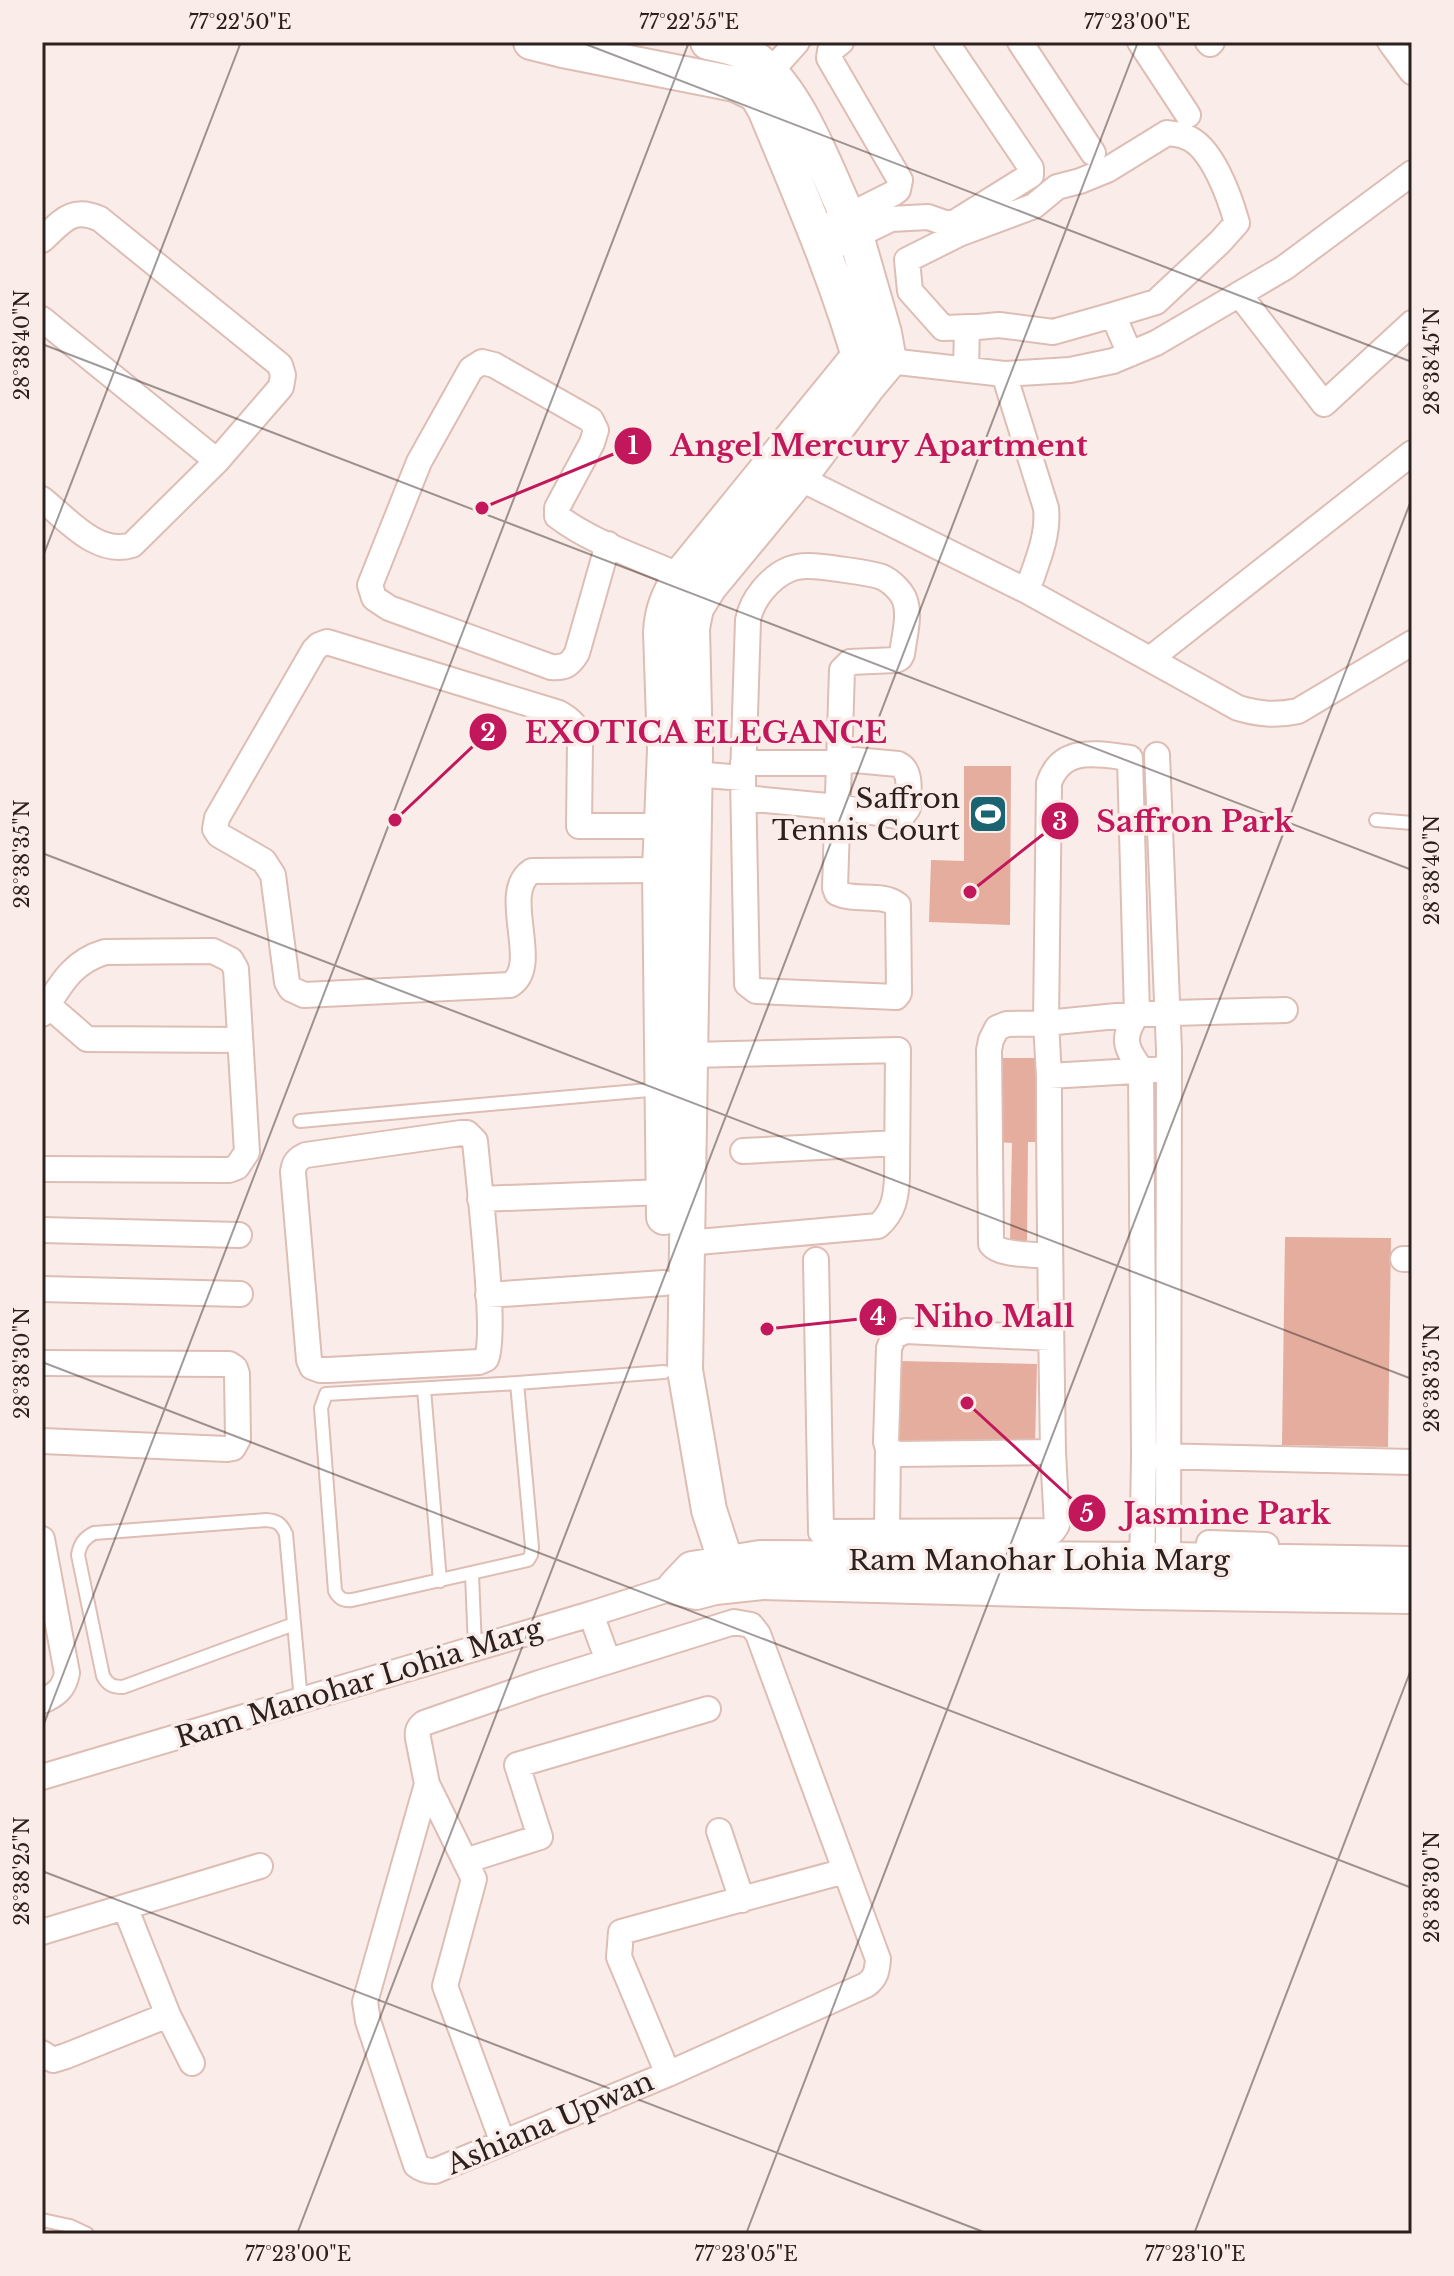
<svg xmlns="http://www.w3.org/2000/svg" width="1454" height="2276" viewBox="0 0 1454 2276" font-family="'Libre Baskerville',serif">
	<rect width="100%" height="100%" fill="#faede9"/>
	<path fill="#e4ad9d" d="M964,766H1011L1010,925L929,922L931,860L964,861Z
		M999,1058H1043L1042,1142H1028L1027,1242H1010L1012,1143L998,1142Z
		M1285,1237L1391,1238L1388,1447L1282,1445Z
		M899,1361L1037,1364L1035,1445L898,1442Z"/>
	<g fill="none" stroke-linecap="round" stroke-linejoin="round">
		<g stroke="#ddbdb4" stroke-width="16">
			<path id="lane" d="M1376,820L1412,823
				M300,1121L660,1089
				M517,1383L532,1547L531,1555L528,1560L352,1600C344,1601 339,1599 335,1591L321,1408L326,1394L517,1383L664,1372
				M424,1389L440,1581
				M472,1574L475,1648
				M294,1624L123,1687C113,1687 108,1685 103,1676L78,1555C80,1544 84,1538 94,1533L266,1520C277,1521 281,1523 286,1534L301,1701
				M42,2220L70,2226L87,2234"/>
		</g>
		<g stroke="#ddbdb4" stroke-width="28">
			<path id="street" d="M1020,42L1093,153
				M1140,42L1188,115
				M1208,42L1210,44L1212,42
				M1390,42L1412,72
				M761,86L771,71L797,42
				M816,232L894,193L898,190L900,180L829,58L830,51L841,42
				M42,240C62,222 71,206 100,219L280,365L283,375L281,387L217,461L132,545C97,556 67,519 42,499
				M825,251L891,219L928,217L945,223H954L1031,175V168L946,42
				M1239,294L1324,404L1412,323
				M42,319L217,461
				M971,327L943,328L910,291L907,260L959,234L1034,206L1057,187L1080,181L1107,170L1167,133C1173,134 1180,134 1186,137C1212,146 1230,198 1237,223L1220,242L1156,302L1113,315L1130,354
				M889,361L1004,374L1070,370L1113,361L1156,343L1284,268L1412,173
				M966,369L967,328L999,325L1053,332L1113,315
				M1004,374L1046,508C1049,537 1036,564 1027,591
				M799,478L1027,591L1238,708C1259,714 1276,716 1298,711L1412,643
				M608,544L577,653C570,665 565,668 551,667L389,608L374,598L370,585L419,462L471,369L482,362L494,365L591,420L596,430L592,443L557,508V516C592,543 641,558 680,576
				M1150,659L1412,453
				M1157,755L1169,1051L1168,1574
				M743,763H839L855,760L898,764C913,771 908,794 908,808L902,816H897L838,807L744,798
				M694,774L743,778L748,620C752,599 770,577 790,569C795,567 803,566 808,566C821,566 871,573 882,577C891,581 900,590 904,598C911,614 904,637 902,654L900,658L896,660L850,662L842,670L835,888L837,893C856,902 881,892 898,905L899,993L896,997L756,991L747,984L743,778
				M660,870L532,871C498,892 543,966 510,985L304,995L291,989L287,982L273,875L264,861L219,835L215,829L217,818L314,650L319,645L327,642L559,713C572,720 577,726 580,741L579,826H662
				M48,1005L87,1039L240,1040
				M42,1014C60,986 71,962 105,952L213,951L231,960L236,969L247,1152L237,1167L229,1170L42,1169
				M1049,1076C1049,1201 1051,1327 1053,1452L897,1454L888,1449L886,1442L889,1348L894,1336L906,1331L1051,1338
				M461,1133H467L475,1141C478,1177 498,1336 486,1359L479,1362L328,1370H320L312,1367L309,1360L293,1172C294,1163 297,1159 306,1155Z
				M743,1151L897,1143
				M480,1199L664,1192
				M42,1230L239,1235
				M687,1243L878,1226C894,1212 896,1197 897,1178L898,1050L690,1055
				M1049,1256C1034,1254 1000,1256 991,1244L989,1050L991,1040L997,1028L1007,1024L1046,1023L1137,1014L1285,1010
				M1403,1259H1412
				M816,1260L821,1532L1053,1531L1057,1525L1053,1452
				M42,1289L240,1294
				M488,1295L664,1283
				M42,1363L229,1364L235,1368L237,1374L238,1439L233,1448L227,1449L42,1441
				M1154,1456L1412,1462
				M887,1531L888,1449
				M42,1539L67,1673C64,1689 56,1695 42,1701
				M1209,1543L1266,1545
				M1142,1574L1144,1456L1141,1069C1124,1047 1122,1037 1137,1014L1130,758C1097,754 1062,745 1049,783L1046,1023L1049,1076L1169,1069
				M591,1614L608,1661
				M734,1622L751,1625L758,1634L878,1959C877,1971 876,1978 866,1985L668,2074L435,2171C427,2171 422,2170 416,2165L368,2021L365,2002L427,1784L418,1738C417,1731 418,1728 424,1723L539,1683Z
				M42,1777L591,1614L675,1587
				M427,1784L474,1879L445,1986L503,2143
				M719,1831L742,1900
				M465,1861L540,1837L517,1765L708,1709
				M125,1907L168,2015L192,2063
				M42,1932L260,1866
				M42,2053L53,2060L66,2056L168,2015
				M668,2074L619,1957L621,1932L845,1871"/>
		</g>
		<g stroke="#ddbdb4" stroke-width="38">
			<path id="secondary" d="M531,42L563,50L735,84L756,94L765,109C801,196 839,282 864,374
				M708,42C720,45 733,47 744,52C794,77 825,168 848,217
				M664,1217L660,870L665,750L661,632C662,610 669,595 680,576L859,356L884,333
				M1412,1564L1168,1560L760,1558L692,1569L675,1587L696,1592L715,1587L762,1582L1142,1592L1412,1596
				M733,1584L709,1510L685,1370L695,753L692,628L696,608L709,587L799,478L868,386L889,361L884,333L856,236"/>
		</g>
		<use href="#lane" stroke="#fff" stroke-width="12"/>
		<use href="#street" stroke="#fff" stroke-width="24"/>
		<use href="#secondary" stroke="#fff" stroke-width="34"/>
	</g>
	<path fill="none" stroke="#2d211e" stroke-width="2" stroke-opacity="0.45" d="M580,42L1412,362M42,344L1412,870M42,559L241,42M42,853L1412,1379M42,1362L1412,1888M42,1729L689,42M42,1871L989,2234M297,2234L1138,42M746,2234L1412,498M1194,2234L1412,1667"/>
	<defs>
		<g id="stadium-square" transform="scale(2)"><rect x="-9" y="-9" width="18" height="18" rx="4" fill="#1a6371" stroke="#faede9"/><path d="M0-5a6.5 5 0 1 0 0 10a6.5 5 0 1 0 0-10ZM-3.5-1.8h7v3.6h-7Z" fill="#fff"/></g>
	</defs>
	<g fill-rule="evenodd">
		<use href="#stadium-square" x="988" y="814"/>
	</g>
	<g text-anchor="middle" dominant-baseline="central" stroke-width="7" stroke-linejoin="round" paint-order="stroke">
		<g font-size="28" fill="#2d211e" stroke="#faede9" text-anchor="end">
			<text x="960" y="798">Saffron<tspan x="960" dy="32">Tennis Court</tspan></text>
		</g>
		<g font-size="28" fill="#2d211e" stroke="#faede9">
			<text x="1039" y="1560">Ram Manohar Lohia Marg</text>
			<text transform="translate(359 1683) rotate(-17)">Ram Manohar Lohia Marg</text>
			<text transform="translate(550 2123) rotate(-23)">Ashiana Upwan</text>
		</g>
	</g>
	<path fill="none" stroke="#c2185b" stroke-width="3" d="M482 508L633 446M395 820L488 732M970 892L1060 821M767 1329L878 1317M967 1403L1087 1513"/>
	<g fill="#c2185b" stroke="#faede9" stroke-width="3">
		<circle cx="482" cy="508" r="8"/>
		<circle cx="395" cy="820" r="8"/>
		<circle cx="970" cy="892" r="8"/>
		<circle cx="767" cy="1329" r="8"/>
		<circle cx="967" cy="1403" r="8"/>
		<circle cx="633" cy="446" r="20"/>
		<circle cx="488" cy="732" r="20"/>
		<circle cx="1060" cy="821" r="20"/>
		<circle cx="878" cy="1317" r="20"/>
		<circle cx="1087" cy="1513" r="20"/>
	</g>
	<g font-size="24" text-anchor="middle" font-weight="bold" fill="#fff">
		<text x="633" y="454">1</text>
		<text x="488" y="741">2</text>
		<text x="1060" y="830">3</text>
		<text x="878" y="1325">4</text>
		<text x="1087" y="1522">5</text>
	</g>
	<g font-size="30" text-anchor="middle" font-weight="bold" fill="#c2185b" stroke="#faede9" stroke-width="7" stroke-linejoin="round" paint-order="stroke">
		<text x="879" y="456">Angel Mercury Apartment</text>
		<text x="706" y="743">EXOTICA ELEGANCE</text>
		<text x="1195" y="832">Saffron Park</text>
		<text x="994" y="1327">Niho Mall</text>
		<text x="1227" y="1524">Jasmine Park</text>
	</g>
	<rect width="1454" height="2276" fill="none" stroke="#faede9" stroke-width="88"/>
	<rect x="44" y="44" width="1366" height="2188" fill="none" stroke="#2d211e" stroke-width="3"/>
	<g font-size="20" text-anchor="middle" fill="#2d211e">
		<text x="240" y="29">77°22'50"E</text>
		<text x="689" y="29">77°22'55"E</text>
		<text x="1137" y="29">77°23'00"E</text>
		<text transform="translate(22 345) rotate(-90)" y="7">28°38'40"N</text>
		<text transform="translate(1432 361) rotate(-90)" y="7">28°38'45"N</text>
		<text transform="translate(22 854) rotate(-90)" y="7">28°38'35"N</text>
		<text transform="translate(1432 870) rotate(-90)" y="7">28°38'40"N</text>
		<text transform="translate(22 1363) rotate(-90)" y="7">28°38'30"N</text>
		<text transform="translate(1432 1378) rotate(-90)" y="7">28°38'35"N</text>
		<text transform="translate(22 1871) rotate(-90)" y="7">28°38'25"N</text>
		<text transform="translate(1432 1887) rotate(-90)" y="7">28°38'30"N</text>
		<text x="298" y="2261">77°23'00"E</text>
		<text x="746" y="2261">77°23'05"E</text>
		<text x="1195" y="2261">77°23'10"E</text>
	</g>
</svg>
